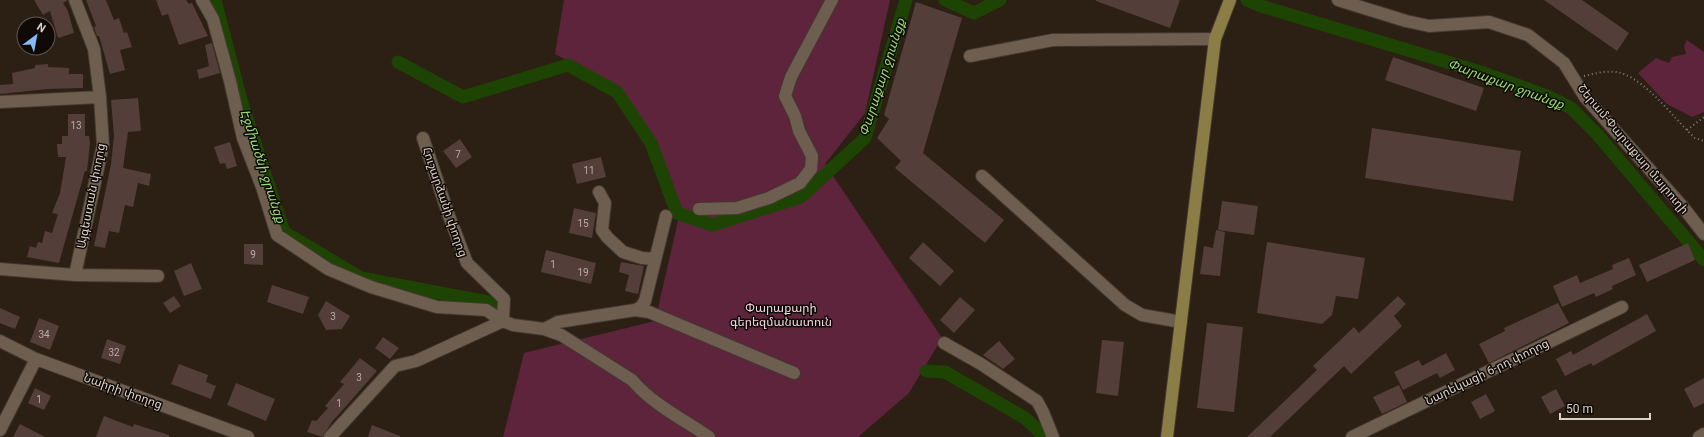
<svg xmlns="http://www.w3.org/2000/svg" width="1704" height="437" viewBox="0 0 1704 437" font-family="Roboto,'Noto Sans Armenian',sans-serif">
	<rect width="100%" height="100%" fill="#2c1f13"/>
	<path fill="#5d243c" d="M564,0H890L865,113L825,164L942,338L909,393L858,437H503L524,353L655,321L678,221L620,87L555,54Z
		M1687,40L1704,52V112L1692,117L1667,104L1638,73L1656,58L1669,63L1672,57L1686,54L1684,46Z"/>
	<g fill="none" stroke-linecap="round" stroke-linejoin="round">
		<path stroke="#1e4403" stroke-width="13" d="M215,0L241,100L284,232L361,278L493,303
			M945,0L974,13L1000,0
			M1247,0L1261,6L1484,73L1550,97L1571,108L1597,134L1704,260
			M398,62L463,97L568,65L617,92L651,143L677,213L712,225L801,197L865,138L906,0
			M926,371L945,372L1025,418L1043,435V437"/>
	</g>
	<path fill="#533e3a" d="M34,0H68L63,3L68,11L74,33L58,38L50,11L43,15Z
		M86,0H106L114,20L119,18L124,33L127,32L132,47L120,50L125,70L110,74L99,36H97L94,27L96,26Z
		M156,0H186L189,4L192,3L208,36L179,45L168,14L162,16Z
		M1096,0H1180L1170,28L1096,1Z
		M1544,0H1582L1629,33L1617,51Z
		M916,2L962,18L923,153L1004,220L985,243L895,168L901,161L877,138L889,119L884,115Z
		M212,43L220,73L199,79L197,70L209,66L205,45Z
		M1393,57L1484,88L1476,111L1385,80Z
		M48,64V67L69,68V74H83V88L48,89L0,94V85L13,84L12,73L35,68V65Z
		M138,98L141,131L128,132L123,168L151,174L149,186L138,183L133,207L125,205L119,233L109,231L105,248L94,246L111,164L114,136L111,100Z
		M68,114H85V136H89L90,143L87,171H85L59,263L27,257L30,246L36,248L38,242L42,243L45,231L52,233L58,214L52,213L60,193L66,157H58L57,144H62V136H68Z
		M1372,128L1521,151L1513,201L1365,178Z
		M460,139L472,157L456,168L443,151Z
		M230,142L237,166L227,169L225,163L220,164L214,147Z
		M601,157L606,177L577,184L572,164Z
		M1222,201L1258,206L1254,235L1218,230Z
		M574,208L596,213L592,238L569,233Z
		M1216,230L1225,232L1220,276L1200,274L1204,246L1213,248Z
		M923,242L954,271L940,286L909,258Z
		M1267,242L1365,258L1358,299L1336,296L1332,315L1322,324L1257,313Z
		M1688,243L1695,260L1647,282L1639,265Z
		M244,244H263V265L244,264Z
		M546,250L596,263L591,284L541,272Z
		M1629,258L1636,275L1612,286L1613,289L1596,297L1594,293L1562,307L1553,286L1577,275L1580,283L1613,269L1612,265Z
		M621,262L644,266L638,294L625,291L629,275L619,272Z
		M191,263L202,289L184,296L174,271Z
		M272,285L309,297L303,314L267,302Z
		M174,296L181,306L170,313L163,303Z
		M1398,296L1406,304L1394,316L1402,326L1351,374L1344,366L1270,437H1247L1317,370L1313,366L1354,327L1359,333Z
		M960,297L975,310L954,333L940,320Z
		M326,301L350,316L342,329L326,330L318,315Z
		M1558,303L1569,323L1489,363L1479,344L1505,331L1504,328Z
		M0,308L20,317L15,329L0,323Z
		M1647,314L1656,331L1593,366L1591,363L1565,376L1556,359L1571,351L1573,355Z
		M39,318L59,326L50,350L30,342Z
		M1207,323L1243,327L1234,412L1197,408Z
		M383,337L399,348L390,359L375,348Z
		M107,339L126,346L120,364L101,358Z
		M1102,340L1124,342L1118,396L1096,393Z
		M999,341L1015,359L1003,369L983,355Z
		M1446,353L1455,370L1440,378L1437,373L1403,390L1394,372L1419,360L1422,366Z
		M360,358L377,371L331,423L323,437L307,432L312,420L316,421L328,408L325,406L344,384L340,382Z
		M179,364L208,375L206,382L216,386L211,399L171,384Z
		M1704,378V403L1694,408L1684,389Z
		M236,383L275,399L266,421L227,405Z
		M1399,385L1407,402L1382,414L1373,397Z
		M35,388L51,396L44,410L28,403Z
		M1556,389L1565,406L1550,414L1541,397Z
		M1486,394L1495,411L1480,419L1471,402Z
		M104,416L133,427L134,424L169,435V437H96Z
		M20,424L45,437H13Z
		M372,425L400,436V437H368Z"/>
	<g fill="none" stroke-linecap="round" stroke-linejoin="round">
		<g stroke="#443931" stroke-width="14">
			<path id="minor" d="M75,0L94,49L100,97L103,145L75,275
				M202,0L213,19L230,81L243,138L262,187L277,235L328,269L371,287L437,307L486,310L503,321L513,325L544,329L561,335L632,380C653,405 683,419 709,437
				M1338,0L1406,21L1429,26L1489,22L1528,35L1564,63L1585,97L1683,207L1704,234
				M970,56L1053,40L1215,39
				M0,102L100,97
				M982,176L1125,305L1142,315L1181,322
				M599,192L605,203L602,230L607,237L623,252L642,258L655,259
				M699,209L737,208L769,198L800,183L811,169L812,156L799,131L795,116L785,96L791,77L832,0
				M0,269L75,275L158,276
				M635,310L649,312L794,373
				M544,329L558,322L635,310L641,307L645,301L666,216
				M0,341L36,359L248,437
				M944,343L981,364L1037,401L1043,412L1053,437
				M0,430L36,359
				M330,437L395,366L416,361L503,321L504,299L467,263L449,216L423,138
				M1352,437L1622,307
				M1699,437L1704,434"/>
		</g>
		<g stroke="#443931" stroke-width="14">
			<path id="major" d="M1167,437L1215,39L1230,0"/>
		</g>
		<path stroke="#897f75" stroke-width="2" stroke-dasharray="1 3" stroke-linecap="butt" d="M1584,76C1597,73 1611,69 1624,74C1652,86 1673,118 1695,138L1704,141
			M1687,130L1704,117"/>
		<use href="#minor" stroke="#6d5e50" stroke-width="12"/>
		<use href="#major" stroke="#8a7d46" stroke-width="12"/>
	</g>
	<g text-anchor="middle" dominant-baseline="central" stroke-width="3" stroke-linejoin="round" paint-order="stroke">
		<g font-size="10" fill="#b9ada6">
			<text x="76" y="125">13</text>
			<text x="458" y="154">7</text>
			<text x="589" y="170">11</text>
			<text x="583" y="223">15</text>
			<text x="253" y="254">9</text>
			<text x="553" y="264">1</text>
			<text x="583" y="272">19</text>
			<text x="333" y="316">3</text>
			<text x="44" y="334">34</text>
			<text x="114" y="352">32</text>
			<text x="359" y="377">3</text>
			<text x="39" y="399">1</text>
			<text x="339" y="403">1</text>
		</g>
		<g font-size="12" fill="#dbd2ca" stroke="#100a06">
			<text transform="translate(1633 149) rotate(50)">Շերամ-Փարաքար մայրուղի</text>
			<text transform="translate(91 196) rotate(-79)">Այգեստան փողոց</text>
			<text transform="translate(445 202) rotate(71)">Հուշարձանի փողոց</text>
			<text transform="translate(1487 372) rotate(-26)">Նարեկացի 6-րդ փողոց</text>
			<text transform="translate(123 391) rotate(20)">Նաիրի փողոց</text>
		</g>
		<g font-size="12" fill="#f1d7df" stroke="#100a06">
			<text x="781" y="308">Փարաքարի<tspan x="781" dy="14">գերեզմանատուն</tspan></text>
		</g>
		<g font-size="13" font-style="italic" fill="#96dd74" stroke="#100a06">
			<text transform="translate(882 77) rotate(-72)">Փարաքար ջրանցք</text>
			<text transform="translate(1506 84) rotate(20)">Փարաքար ջրանցք</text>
			<text transform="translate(263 166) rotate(72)">Էջմիածնի ջրանցք</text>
		</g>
	</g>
	<g transform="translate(36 36) rotate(32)"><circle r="19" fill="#100a06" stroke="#615a54"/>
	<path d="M0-3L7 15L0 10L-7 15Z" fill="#83bcfb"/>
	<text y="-6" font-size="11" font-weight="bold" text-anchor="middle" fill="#dbd2ca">N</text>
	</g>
	<path d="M1560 413v6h90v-6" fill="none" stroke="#dbd2ca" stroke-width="2"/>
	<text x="1566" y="413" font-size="12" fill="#dbd2ca" stroke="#100a06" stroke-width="3" paint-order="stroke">50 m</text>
</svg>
